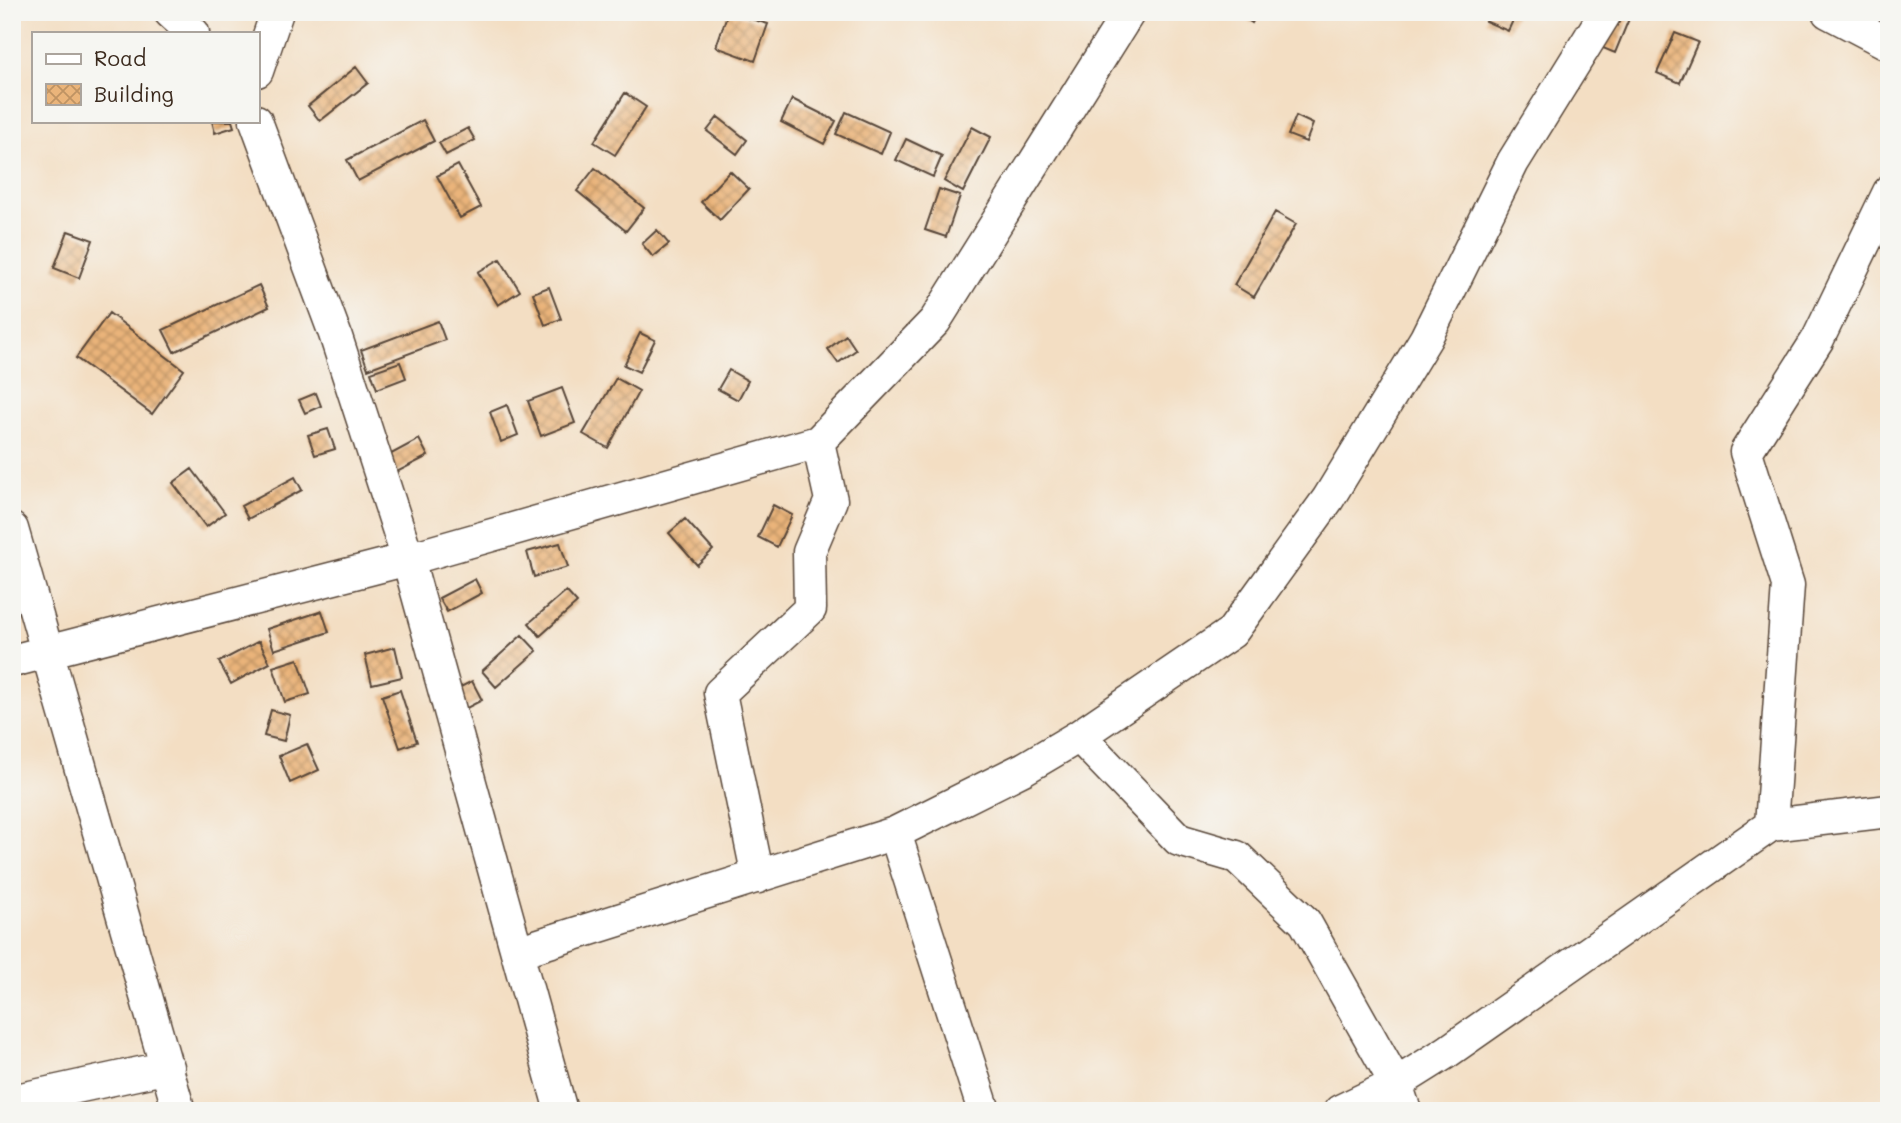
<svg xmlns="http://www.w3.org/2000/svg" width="1901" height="1123" viewBox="0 0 1901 1123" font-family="Mali,sans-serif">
	<defs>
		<pattern id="building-cross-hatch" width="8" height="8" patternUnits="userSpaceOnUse" patternTransform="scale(1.75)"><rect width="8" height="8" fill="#eab47a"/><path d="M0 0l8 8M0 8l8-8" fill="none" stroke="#bf9363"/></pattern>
	</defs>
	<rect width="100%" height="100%" fill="#f6f6f2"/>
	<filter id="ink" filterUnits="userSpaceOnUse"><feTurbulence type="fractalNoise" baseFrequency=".0143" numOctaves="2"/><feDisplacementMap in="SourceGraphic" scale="14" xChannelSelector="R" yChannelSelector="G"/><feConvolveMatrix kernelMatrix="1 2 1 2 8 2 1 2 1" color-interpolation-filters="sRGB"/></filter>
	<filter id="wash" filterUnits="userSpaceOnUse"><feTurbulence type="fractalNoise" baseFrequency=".00686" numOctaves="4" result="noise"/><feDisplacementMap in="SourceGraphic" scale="28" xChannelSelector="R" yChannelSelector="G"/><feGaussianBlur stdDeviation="1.57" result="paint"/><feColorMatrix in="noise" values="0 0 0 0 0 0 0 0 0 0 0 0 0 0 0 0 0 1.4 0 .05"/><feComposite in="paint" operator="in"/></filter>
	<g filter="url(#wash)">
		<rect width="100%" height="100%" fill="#f3dec3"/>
		<g id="blocks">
			<path fill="url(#building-cross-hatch)" d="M728,12L768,24L755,61L716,47Z
				M1236,12H1258L1252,23Z
				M1489,12H1517L1508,31L1485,21Z
				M1603,12L1631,14L1615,53L1591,43Z
				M1675,33L1698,42L1680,83L1657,73Z
				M356,67L368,83L320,121L308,106Z
				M625,93L646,107L615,155L594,142Z
				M792,99L836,121L824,144L781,122Z
				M846,112L890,132L881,154L836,134Z
				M1296,116L1313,124L1306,142L1288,135Z
				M718,117L747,140L737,154L707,131Z
				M423,120L434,141L358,181L347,160Z
				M212,121H232L234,127L215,133Z
				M972,127L991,137L963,192L944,181Z
				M468,128L475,140L446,155L439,143Z
				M906,139L942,156L933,177L896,160Z
				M458,165L481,207L460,218L437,176Z
				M595,168L644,208L626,231L577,191Z
				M730,171L749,189L720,220L701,202Z
				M939,189L960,196L946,237L925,230Z
				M1275,212L1296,224L1254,297L1234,285Z
				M657,230L669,244L653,257L642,244Z
				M68,231L93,240L79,278L54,268Z
				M500,259L520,291L498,305L478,272Z
				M259,285L269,307L174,352L163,330Z
				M549,287L561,319L545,325L533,293Z
				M109,313L184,370L152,414L76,358Z
				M438,321L445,340L368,369L361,350Z
				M640,333L655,340L639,372L624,365Z
				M846,335L856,350L838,363L828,349Z
				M400,362L406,378L377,389L371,372Z
				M729,370L748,381L738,400L718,389Z
				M616,378L639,391L608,448L583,434Z
				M562,388L575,423L541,436L528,401Z
				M316,393L321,406L305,413L299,400Z
				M507,405L518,435L501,442L490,412Z
				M328,429L335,449L315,455L308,435Z
				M419,439L428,456L391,475L382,459Z
				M192,469L225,513L206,527L173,483Z
				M295,477L302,490L248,519L241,506Z
				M773,505L792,515L777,547L758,537Z
				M685,519L713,550L697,565L669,533Z
				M560,543L568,567L534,577L527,552Z
				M475,579L482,593L447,612L439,598Z
				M566,591L577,603L540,636L529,623Z
				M322,611L329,632L274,650L267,629Z
				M522,635L537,651L496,687L482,671Z
				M259,641L270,663L231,684L219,662Z
				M395,647L402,677L372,684L365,655Z
				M298,659L310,694L285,702L273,667Z
				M472,681L482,700L459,712L449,693Z
				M400,690L417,742L400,748L382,696Z
				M271,710L290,715L284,741L264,736Z
				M307,744L319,770L290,783L279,756Z"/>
		</g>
	</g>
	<g filter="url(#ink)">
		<use href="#blocks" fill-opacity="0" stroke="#574537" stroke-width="2"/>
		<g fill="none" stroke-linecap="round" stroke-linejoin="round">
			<g stroke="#574537" stroke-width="35">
				<path id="minor" d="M170,12L193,33
					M1828,12L1889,44
					M257,71L277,12
					M256,121L335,334L408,559L561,1111
					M12,529L179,1111
					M12,661L408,559L818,442L935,321L1129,12
					M1079,736L1179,840L1237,857L1305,922L1396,1084L1405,1111
					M1771,825L1788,585L1746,452L1818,339L1889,192
					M895,833L984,1111
					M758,877L720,693L810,609L809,552L831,500L818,442
					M517,952L895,833L1025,768L1079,736L1232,632L1328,499L1426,338L1513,162L1606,12
					M12,1101L168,1067
					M1340,1111L1396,1084L1447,1052L1771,825L1889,811"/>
			</g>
			<use href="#minor" stroke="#fff" stroke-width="32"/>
		</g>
	</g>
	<rect width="1901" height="1123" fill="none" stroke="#f6f6f2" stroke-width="42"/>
	<rect x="32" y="32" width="228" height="91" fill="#f6f6f2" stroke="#aba49d" stroke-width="2"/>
	<rect x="46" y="54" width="35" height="10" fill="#ffffff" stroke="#aba49d" stroke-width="2"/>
	<text x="94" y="66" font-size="21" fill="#3b2a1e">Road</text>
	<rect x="46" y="84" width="35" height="21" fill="url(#building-cross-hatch)" stroke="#aba49d" stroke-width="2"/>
	<text x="94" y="102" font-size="21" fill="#3b2a1e">Building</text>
</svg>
